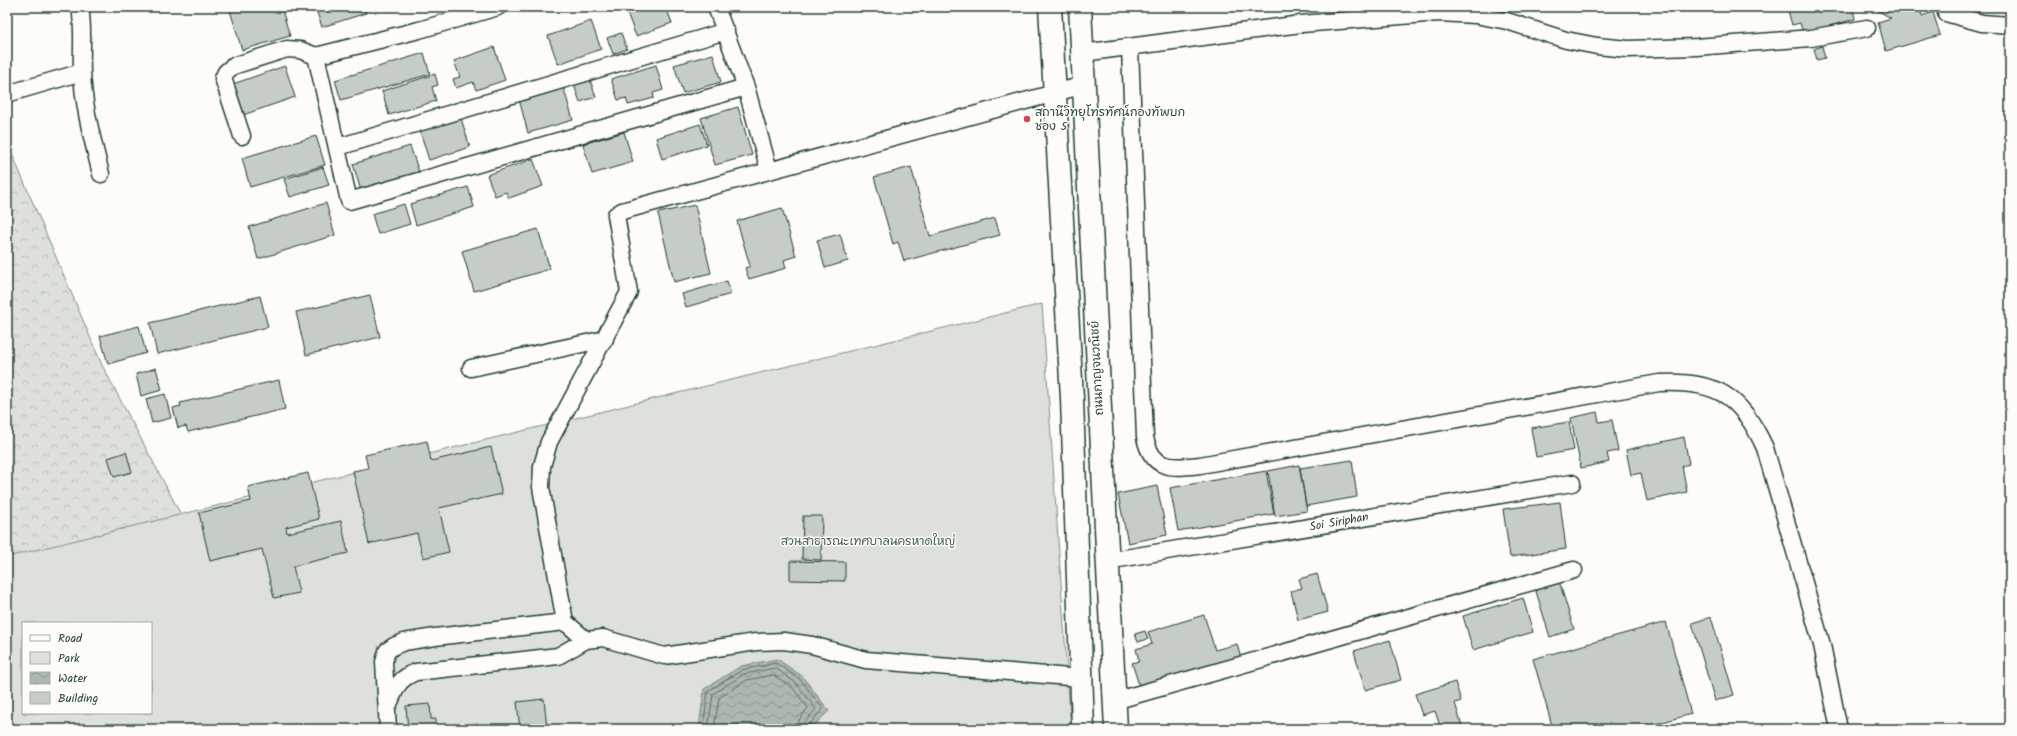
<svg xmlns="http://www.w3.org/2000/svg" width="2017" height="736" viewBox="0 0 2017 736" font-family="Kalam,'Playpen Sans Thai',sans-serif">
	<defs>
		<pattern id="forest-crowns" width="20" height="18" patternUnits="userSpaceOnUse"><rect width="20" height="18" fill="#dde0db"/><path d="M2 6a3 3 0 1 1 6 0M12 15a3 3 0 1 1 6 0" fill="none" stroke="#bdc1bd"/></pattern>
		<pattern id="water-waves" width="16" height="10" patternUnits="userSpaceOnUse"><rect width="16" height="10" fill="#aeb8b1"/><path d="M0 5q4-4 8 0t8 0" fill="none" stroke="#8d9791"/></pattern>
	</defs>
	<rect width="100%" height="100%" fill="#fdfcf7"/>
	<filter id="ink" filterUnits="userSpaceOnUse"><feTurbulence type="fractalNoise" baseFrequency=".025" numOctaves="2"/><feDisplacementMap in="SourceGraphic" scale="8" xChannelSelector="R" yChannelSelector="G"/><feConvolveMatrix kernelMatrix="1 2 1 2 8 2 1 2 1" color-interpolation-filters="sRGB"/></filter>
	<g filter="url(#ink)">
		<path fill="url(#forest-crowns)" stroke="#7e8e88" fill-rule="evenodd" d="M7,142L102,365L294,729H7ZM23,623H151V713H23Z"/>
		<path fill="#dde0db" stroke="#7e8e88" fill-rule="evenodd" d="M1042,304L1071,729H7V557ZM23,623H151V713H23Z"/>
		<path fill="url(#water-waves)" stroke="#75877f" d="M777,659L802,676L829,711L810,729H699L704,689L741,666Z"/>
		<g fill="none" stroke-linecap="round" stroke-linejoin="round">
			<path stroke="#586e66" stroke-width="1" d="M703,729L708,691L742,670L776,663L800,679L823,709L809,725L808,729
				M708,729L713,694L744,674L775,668L796,683L816,709L804,723L803,729
				M714,729L719,698L747,680L773,675L792,687L808,708L799,720L797,729"/>
		</g>
		<path fill="#c6cdc7" stroke="#1f3d34" d="M229,7H281L290,36L242,50Z
			M315,7H364L366,13L322,27Z
			M644,7H666L672,23L636,36L627,13Z
			M1787,7H1860L1853,9L1855,19L1803,33L1800,23L1792,25Z
			M1871,7H1923L1920,9L1922,16L1933,12L1940,35L1886,51L1878,22L1891,18Z
			M591,21L601,49L558,64L548,36Z
			M621,33L627,49L613,54L607,38Z
			M1822,46L1825,58L1817,60L1814,49Z
			M494,47L505,80L476,90L473,82L456,88L453,79L460,77L454,61Z
			M424,53L430,74L341,100L335,80Z
			M713,54L721,82L683,93L674,65Z
			M656,65L663,90L653,93L654,98L628,105L626,98L618,100L611,79Z
			M285,66L295,97L243,115L233,84Z
			M435,74L438,85L432,87L436,101L389,115L382,91Z
			M590,80L596,97L580,102L574,85Z
			M563,86L573,120L528,133L519,99Z
			M738,107L752,155L715,165L701,118Z
			M460,115L470,147L429,160L419,128Z
			M700,124L707,145L662,159L656,138Z
			M624,132L633,162L592,174L583,144Z
			M316,136L325,165L250,187L242,158Z
			M410,146L419,172L361,191L353,164Z
			M533,159L543,186L509,198L506,192L495,196L487,175Z
			M323,167L329,185L290,197L284,179Z
			M911,167L930,236L995,218L1000,235L904,261L898,242L893,244L874,177Z
			M468,187L474,207L416,225L410,204Z
			M326,203L335,235L258,259L249,227Z
			M404,204L410,224L378,234L372,214Z
			M695,205L711,273L674,282L658,213Z
			M782,208L796,256L784,260L786,268L749,279L745,268L750,266L737,221Z
			M538,229L550,269L474,291L462,251Z
			M840,234L848,261L825,268L817,240Z
			M727,281L731,294L686,307L682,294Z
			M370,295L380,337L306,355L296,312Z
			M260,296L268,327L157,354L150,323Z
			M139,326L146,353L108,364L100,336Z
			M156,368L162,390L141,396L136,374Z
			M279,380L285,409L188,432L186,426L178,428L173,408L181,406L180,403Z
			M165,394L171,418L152,423L146,399Z
			M1597,412L1599,422L1612,420L1618,451L1607,453L1609,462L1581,468L1571,418Z
			M1569,422L1574,450L1536,457L1531,428Z
			M1684,437L1689,464L1682,466L1687,492L1647,501L1641,473L1631,475L1626,450Z
			M427,441L431,461L491,447L502,494L439,508L449,552L423,558L417,533L369,544L353,471L368,468L365,455Z
			M126,452L132,472L114,477L108,458Z
			M1352,460L1357,497L1306,506L1300,468Z
			M1299,465L1307,511L1275,516L1268,471Z
			M1266,471L1274,514L1178,531L1170,488Z
			M308,473L319,519L286,527L287,533L341,521L348,553L293,566L299,593L274,598L262,549L210,561L199,513L251,501L248,487Z
			M1157,486L1167,535L1128,543L1118,494Z
			M1560,502L1566,549L1510,557L1503,509Z
			M803,516H822L821,560L802,559Z
			M790,561L845,562V581L790,580Z
			M1317,574L1328,612L1298,620L1291,591L1302,588L1299,579Z
			M1559,581L1574,629L1550,637L1535,588Z
			M1523,598L1533,632L1473,650L1463,616Z
			M1204,615L1215,650L1237,644L1241,659L1149,686L1147,682L1139,685L1132,663L1139,661L1136,649L1152,644L1148,632Z
			M1711,617L1734,695L1715,701L1692,623Z
			M1666,622L1691,714L1638,729H1553L1533,659Z
			M1145,631L1148,639L1138,642L1135,634Z
			M1390,640L1401,680L1365,690L1354,651Z
			M1455,682L1461,701L1455,703L1463,729H1441L1435,711L1422,715L1415,694Z
			M544,699L547,729H520L517,702Z
			M430,704L431,719H436V729H408L406,706Z"/>
		<g fill="none" stroke-linecap="round" stroke-linejoin="round">
			<g stroke="#1f3d34" stroke-width="19">
				<path id="minor" d="M80,7C84,29 81,50 82,71C83,106 93,141 101,174
					M716,7L746,87L769,170
					M1946,13L1982,23L2010,25
					M1130,48L1145,437C1152,471 1172,468 1200,465L1659,383C1716,380 1741,395 1765,448L1822,645L1839,729
					M1083,53L1301,24L1439,13L1475,15L1507,21L1566,40L1597,46L1628,49L1696,47L1811,38L1867,28
					M316,56L419,30L498,7
					M7,94L82,72
					M242,136L223,78L226,72L233,66L287,49L300,50L316,56L349,201L746,87
					M338,147L726,31
					M471,368L605,339
					M1107,561L1572,483
					M565,622L541,487L542,466L549,442L629,292L616,215L622,211L1084,85
					M1114,701L1574,570
					M388,706C396,689 397,679 416,672L558,656L586,640L603,638L664,656L756,642L784,641L812,645L866,660L1081,678
					M388,729L384,662L387,651L394,646L404,642L435,637L565,622L586,640"/>
			</g>
			<g stroke="#1f3d34" stroke-width="25">
				<path id="primary" d="M1050,7L1072,398L1083,729
					M1080,7L1116,729"/>
			</g>
			<use href="#minor" stroke="#fdfcf7" stroke-width="16"/>
			<use href="#primary" stroke="#fdfcf7" stroke-width="22"/>
		</g>
	</g>
	<circle fill="#d1495b" stroke="#fdfcf7" stroke-width="1.5" cx="1027" cy="119" r="4"/>
	<g text-anchor="middle" dominant-baseline="central" stroke-width="3" stroke-linejoin="round" paint-order="stroke">
		<g font-size="12" fill="#1f3d34" stroke="#fdfcf7" text-anchor="start">
			<text x="1035" y="112">สถานีวิทยุโทรทัศน์กองทัพบก<tspan x="1035" dy="14">ช่อง 5</tspan></text>
		</g>
		<g font-size="12" fill="#1f3d34" stroke="#fdfcf7">
			<text transform="translate(1097 368) rotate(-93)">ถนนกาญจนวณิชย์</text>
			<text transform="translate(1339 522) rotate(-10)">Soi Siriphan</text>
		</g>
		<g font-size="12" fill="#455e55" stroke="#fdfcf7">
			<text x="868" y="541">สวนสาธารณะเทศบาลนครหาดใหญ่</text>
		</g>
	</g>
	<rect width="2017" height="736" fill="none" stroke="#fdfcf7" stroke-width="24"/>
	<rect x="12" y="12" width="1993" height="712" fill="none" stroke="#1f3d34" stroke-width="1.5" filter="url(#ink)"/>
	<rect x="22" y="622" width="130" height="92" fill="#fdfcf7" stroke="#a4b0a9"/>
	<rect x="30" y="635" width="20" height="6" fill="#fdfcf7" stroke="#a4b0a9"/>
	<text x="58" y="642" font-size="12" fill="#1f3d34">Road</text>
	<rect x="30" y="652" width="20" height="12" fill="#dde0db" stroke="#a4b0a9"/>
	<text x="58" y="662" font-size="12" fill="#1f3d34">Park</text>
	<rect x="30" y="672" width="20" height="12" fill="url(#water-waves)" stroke="#a4b0a9"/>
	<text x="58" y="682" font-size="12" fill="#1f3d34">Water</text>
	<rect x="30" y="692" width="20" height="12" fill="#c6cdc7" stroke="#a4b0a9"/>
	<text x="58" y="702" font-size="12" fill="#1f3d34">Building</text>
</svg>
